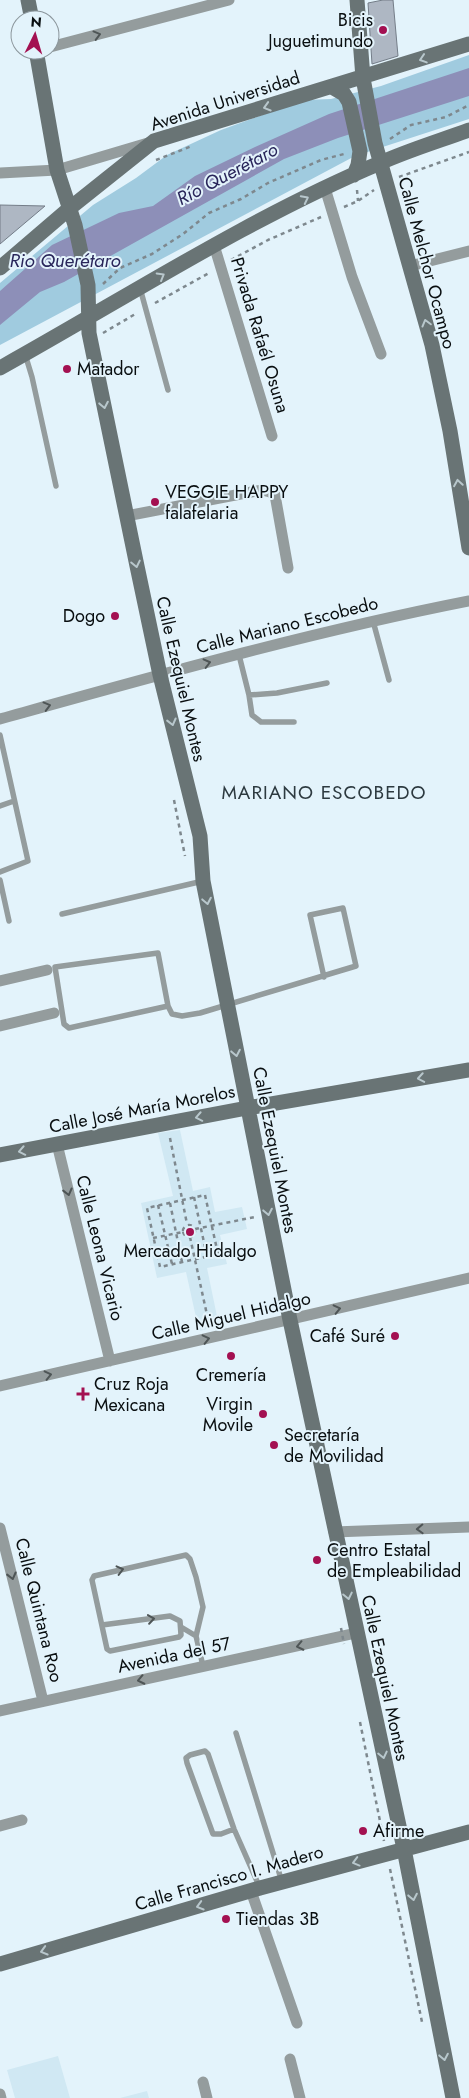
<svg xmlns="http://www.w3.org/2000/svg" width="469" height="2098" viewBox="0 0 469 2098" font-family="Jost,sans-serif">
	<rect width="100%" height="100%" fill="#e3f3fb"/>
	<path fill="#d0e8f3" d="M180,1130L193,1191L210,1187L215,1212L242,1207L247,1229L220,1235L227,1264L207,1268L219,1326L199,1331L186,1272L157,1278L141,1203L173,1196L158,1133Z
		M58,2056L70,2098H15L7,2070Z
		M147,2091L149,2098H120Z"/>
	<path fill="#a0cbdf" d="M469,55V119L355,156L0,345V283L93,205L136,178L167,155L221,130L304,100L331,99L381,86Z"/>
	<path fill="#8d8fb8" d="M469,68V96L338,138L284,159L64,282L40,292L0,325V291L52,245L119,213L153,206L195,176L255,147L329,114Z"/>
	<path fill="#aeb7c3" stroke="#747d88" d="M383,0H393L398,56L372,64L368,3Z
		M0,205L45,206L0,244Z"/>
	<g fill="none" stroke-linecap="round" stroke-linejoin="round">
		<path stroke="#7e888e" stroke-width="2.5" stroke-dasharray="4 4" stroke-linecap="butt" d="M390,139L411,125L446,117L469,105
			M156,160L192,146
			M399,177L469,152
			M357,190L358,201
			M344,207L358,201L374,190
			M231,260L268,240L321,217
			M103,284L120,268L152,254L183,234L209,213L241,199L268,183L321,160L344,154
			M155,303L209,273
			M103,333L137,313
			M174,800L185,856
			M170,1138L187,1224
			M205,1195L218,1254L160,1267L147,1208Z
			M194,1197L207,1256
			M170,1203L182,1262
			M158,1205L172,1264
			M183 1231a6 6 0 1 1 12 0a6 6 0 1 1-12 0Z
			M195,1229L255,1217
			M190,1237L209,1324
			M153,1238L183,1232
			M360,1722L384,1841
			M390,1869L422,2022"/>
		<path stroke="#949c9d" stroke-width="5.5" d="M140,288L168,390
			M25,354L32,377L56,486
			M373,621L389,680
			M239,655L249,695L277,693L327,683
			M249,695L252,715L261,722H294
			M0,735L28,861L0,872
			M0,806L14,801
			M0,880L9,921
			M62,914L203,881
			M168,1006L69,1028L64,1024L55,967L158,953L168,1006L172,1014L182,1016L200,1013L356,966L343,908L310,915L324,977
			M102,1625L170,1616L180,1621L181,1635L179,1637L110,1651L107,1649L92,1580L94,1576L186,1555L190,1559L196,1577L203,1607L196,1636L203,1666
			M181,1627L196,1636
			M236,1733L282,1882
			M234,1829L221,1834H213L187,1763L186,1758L190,1755L205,1751L208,1754L234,1829L260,1888"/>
		<path stroke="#949c9d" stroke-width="11" d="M50,47L229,0
			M0,173L57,170L148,143
			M325,188L352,277L381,354
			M214,245L272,436
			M410,266L469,251
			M126,516L262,490L270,492L275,495L288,568
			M0,719C155,676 311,632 469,601
			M0,981L47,970
			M0,1026L54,1013
			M57,1144L110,1361
			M0,1386L469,1278
			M0,1528L43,1701
			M334,1532L469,1527
			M0,1711L356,1633
			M0,1826L22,1820
			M251,1891L297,2023
			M290,2059L300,2098
			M203,2082L207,2098
			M0,2094L1,2098"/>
		<path stroke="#697475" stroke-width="15" d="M28,0L32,20
			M357,0L363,78L375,143L432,345L450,431L469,548
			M36,50L57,170L75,225L88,285L89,333L137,566L160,675L200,836L203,881L290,1320L404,1849L453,2098
			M332,87L344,94L349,102L360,151L358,165L354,175
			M0,268L70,208L154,141L469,44
			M0,368C126,298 247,219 380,163C409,150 439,141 469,130
			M0,1155L247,1108L469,1070
			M0,1964L260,1888L469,1832"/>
		<path stroke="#7e888e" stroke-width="2.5" stroke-dasharray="4 4" stroke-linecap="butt" d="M341,1628L344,1644"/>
	</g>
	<defs><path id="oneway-chevron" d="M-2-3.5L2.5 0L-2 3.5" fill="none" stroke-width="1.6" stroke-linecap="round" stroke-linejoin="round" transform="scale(1.25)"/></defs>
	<g stroke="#4e5556">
		<use href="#oneway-chevron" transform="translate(97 35) rotate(-15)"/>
		<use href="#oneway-chevron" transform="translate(207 663) rotate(-14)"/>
		<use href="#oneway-chevron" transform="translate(47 706) rotate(-15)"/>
		<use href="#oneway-chevron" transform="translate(68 1192) rotate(76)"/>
		<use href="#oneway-chevron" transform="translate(337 1309) rotate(-13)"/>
		<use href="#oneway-chevron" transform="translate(206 1339) rotate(-13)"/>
		<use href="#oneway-chevron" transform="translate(48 1375) rotate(-13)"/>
		<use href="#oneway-chevron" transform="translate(420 1529) rotate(178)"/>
		<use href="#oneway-chevron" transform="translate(120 1570) rotate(-14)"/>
		<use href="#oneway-chevron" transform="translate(12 1576) rotate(76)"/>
		<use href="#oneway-chevron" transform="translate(151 1619) rotate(-8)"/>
		<use href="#oneway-chevron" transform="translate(300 1646) rotate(168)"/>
		<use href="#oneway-chevron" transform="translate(141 1680) rotate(168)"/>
	</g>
	<g stroke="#b8c7cc">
		<use href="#oneway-chevron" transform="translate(423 59) rotate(162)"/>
		<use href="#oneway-chevron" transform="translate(267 107) rotate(163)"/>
		<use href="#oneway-chevron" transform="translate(305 199) rotate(-27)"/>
		<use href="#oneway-chevron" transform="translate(161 276) rotate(-30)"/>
		<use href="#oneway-chevron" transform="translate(426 323) rotate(-105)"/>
		<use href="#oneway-chevron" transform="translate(104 405) rotate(79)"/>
		<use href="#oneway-chevron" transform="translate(458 483) rotate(-99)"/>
		<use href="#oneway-chevron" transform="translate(136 564) rotate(78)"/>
		<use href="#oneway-chevron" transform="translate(172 722) rotate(76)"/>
		<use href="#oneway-chevron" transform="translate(207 901) rotate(79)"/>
		<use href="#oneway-chevron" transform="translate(236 1053) rotate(79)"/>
		<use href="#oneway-chevron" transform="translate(421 1078) rotate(170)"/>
		<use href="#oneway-chevron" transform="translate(199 1117) rotate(169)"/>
		<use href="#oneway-chevron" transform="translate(22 1151) rotate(169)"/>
		<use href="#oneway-chevron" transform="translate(268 1212) rotate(79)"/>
		<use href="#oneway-chevron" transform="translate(348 1596) rotate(78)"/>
		<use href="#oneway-chevron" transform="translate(383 1755) rotate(77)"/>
		<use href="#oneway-chevron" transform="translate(356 1862) rotate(165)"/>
		<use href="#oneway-chevron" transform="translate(413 1897) rotate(79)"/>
		<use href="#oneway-chevron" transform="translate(200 1906) rotate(164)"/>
		<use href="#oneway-chevron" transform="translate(44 1951) rotate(164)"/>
		<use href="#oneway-chevron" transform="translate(444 2057) rotate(79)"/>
	</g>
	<g fill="#a31051" stroke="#e3f3fb" stroke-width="2">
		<circle cx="383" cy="30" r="5"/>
		<circle cx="67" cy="369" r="5"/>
		<circle cx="155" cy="502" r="5"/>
		<circle cx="115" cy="616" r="5"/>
		<circle cx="190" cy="1232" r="5"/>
		<circle cx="395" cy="1336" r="5"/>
		<circle cx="231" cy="1356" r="5"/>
		<path d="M80.5 1386.5h5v5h5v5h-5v5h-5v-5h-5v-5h5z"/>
		<circle cx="263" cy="1414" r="5"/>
		<circle cx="274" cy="1445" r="5"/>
		<circle cx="317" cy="1560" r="5"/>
		<circle cx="363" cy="1831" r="5"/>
		<circle cx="226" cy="1919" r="5"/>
	</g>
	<g text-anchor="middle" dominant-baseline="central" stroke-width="4" stroke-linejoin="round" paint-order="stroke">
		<g font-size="18" fill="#090e10" stroke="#e3f3fb" text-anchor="start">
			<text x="373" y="20" text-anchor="end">Bicis<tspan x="373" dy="21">Juguetimundo</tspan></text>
			<text x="77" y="369">Matador</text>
			<text x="165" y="492">VEGGIE HAPPY<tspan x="165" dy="21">falafelaria</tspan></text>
			<text x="105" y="616" text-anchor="end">Dogo</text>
			<text x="190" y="1251" text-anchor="middle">Mercado Hidalgo</text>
			<text x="385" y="1336" text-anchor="end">Café Suré</text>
			<text x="231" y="1375" text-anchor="middle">Cremería</text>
			<text x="94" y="1384">Cruz Roja<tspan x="94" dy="21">Mexicana</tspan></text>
			<text x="253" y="1404" text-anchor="end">Virgin<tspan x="253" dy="21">Movile</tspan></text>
			<text x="284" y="1435">Secretaría<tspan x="284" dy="21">de Movilidad</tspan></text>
			<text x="327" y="1550">Centro Estatal<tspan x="327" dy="21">de Empleabilidad</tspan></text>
			<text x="373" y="1831">Afirme</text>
			<text x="236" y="1919">Tiendas 3B</text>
		</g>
		<g font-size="18" fill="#090e10" stroke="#e3f3fb">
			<text transform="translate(225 101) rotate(-18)">Avenida Universidad</text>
			<text transform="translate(427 263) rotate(75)">Calle Melchor Ocampo</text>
			<text transform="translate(260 335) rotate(73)">Privada Rafaél Osuna</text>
			<text transform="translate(287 625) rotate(-14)">Calle Mariano Escobedo</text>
			<text transform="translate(181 679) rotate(77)">Calle Ezequiel Montes</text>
			<text transform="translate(142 1109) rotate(-11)">Calle José María Morelos</text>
			<text transform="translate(275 1150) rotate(79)">Calle Ezequiel Montes</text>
			<text transform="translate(100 1248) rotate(76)">Calle Leona Vicario</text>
			<text transform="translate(231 1316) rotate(-13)">Calle Miguel Hidalgo</text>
			<text transform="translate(39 1610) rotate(76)">Calle Quintana Roo</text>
			<text transform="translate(174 1655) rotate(-12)">Avenida del 57</text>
			<text transform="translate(385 1678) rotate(78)">Calle Ezequiel Montes</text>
			<text transform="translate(229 1878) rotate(-16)">Calle Francisco I. Madero</text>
		</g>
		<g font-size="19" font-style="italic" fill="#29265a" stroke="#e3f3fb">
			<text transform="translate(227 174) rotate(-28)">Río Querétaro</text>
			<text x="65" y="260">Rio Querétaro</text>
		</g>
		<g font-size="19" letter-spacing="1" fill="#2d3a40" stroke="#e3f3fb">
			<text x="324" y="792">MARIANO ESCOBEDO</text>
		</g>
	</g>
	<g transform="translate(35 35) rotate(5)"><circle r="24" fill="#e3f3fb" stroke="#8c979d"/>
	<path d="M0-4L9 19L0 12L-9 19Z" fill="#a31051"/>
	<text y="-8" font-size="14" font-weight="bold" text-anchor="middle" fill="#090e10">N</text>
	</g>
</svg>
